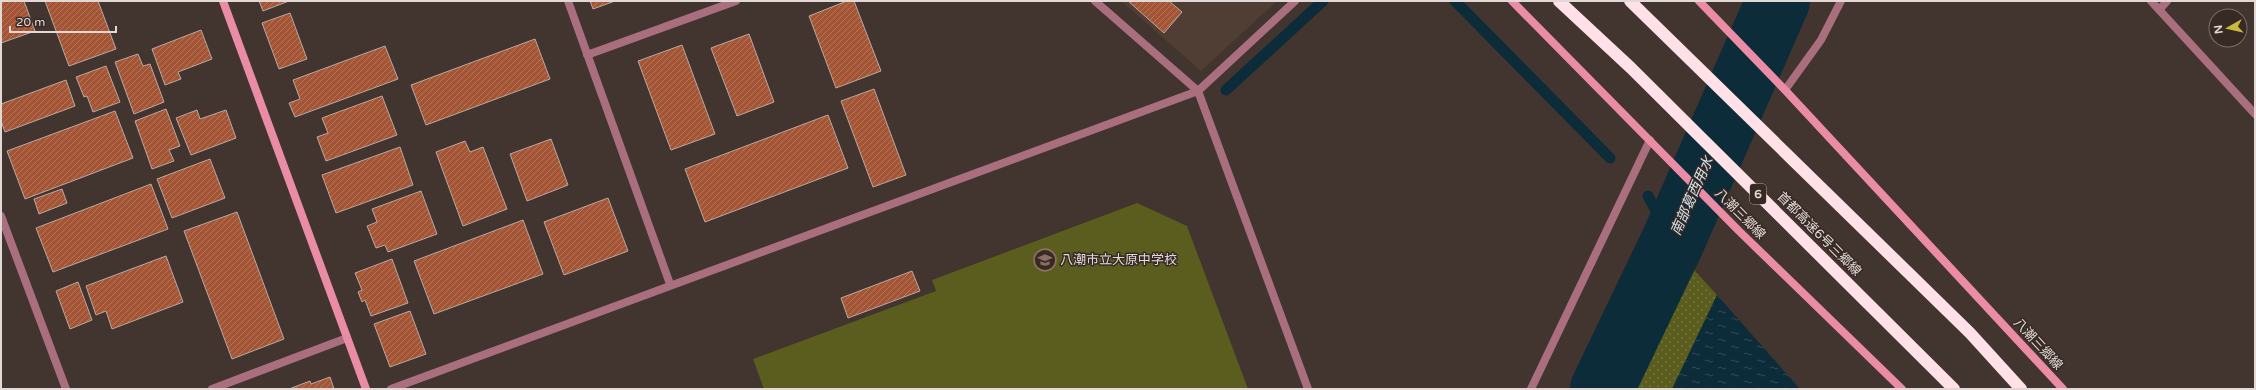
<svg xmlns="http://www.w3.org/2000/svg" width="2256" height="390" viewBox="0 0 2256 390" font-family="'Varela Round','Noto Sans JP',sans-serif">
	<defs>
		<pattern id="grass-dots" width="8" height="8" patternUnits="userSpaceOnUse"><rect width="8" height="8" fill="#5a5d1e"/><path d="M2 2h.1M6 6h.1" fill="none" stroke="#71743e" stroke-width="1.8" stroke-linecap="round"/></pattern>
		<pattern id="water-ripples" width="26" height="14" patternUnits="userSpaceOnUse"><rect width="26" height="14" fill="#0d2c3a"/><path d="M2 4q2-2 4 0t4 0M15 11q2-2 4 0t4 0" fill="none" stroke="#304a56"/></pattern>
		<pattern id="building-hatch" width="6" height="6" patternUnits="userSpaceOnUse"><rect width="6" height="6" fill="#a35535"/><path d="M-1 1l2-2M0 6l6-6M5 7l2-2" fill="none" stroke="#b4755b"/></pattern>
	</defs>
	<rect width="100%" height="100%" fill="#42342f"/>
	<path fill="#503e35" d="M1121,1H1277L1201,71Z"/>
	<path fill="url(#grass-dots)" d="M1683,258L1717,295L1672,389H1621Z"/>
	<path fill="#5a5d1e" d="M1137,203L1187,226L1248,389H764L753,359L936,291L932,280Z"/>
	<path fill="url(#water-ripples)" d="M1717,295L1800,389H1672Z"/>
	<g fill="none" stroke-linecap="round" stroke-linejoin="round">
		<path stroke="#0d2c3a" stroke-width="11" d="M1455,1L1610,158
			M1226,90L1323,1
			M1648,196L1673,241"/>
		<path stroke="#0d2c3a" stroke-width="64" d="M1602,389L1673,241L1778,1"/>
	</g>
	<path fill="url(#building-hatch)" stroke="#baa9a3" d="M1,1H24L35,31L1,43Z
		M45,1H98L116,49L69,66Z
		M259,1H289L263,11Z
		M590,1H615L593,9Z
		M847,1H854L881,71L836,88L809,16Z
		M1128,1H1169L1182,12L1164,33Z
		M290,13L307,59L279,69L262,23Z
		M201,30L212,59L178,72L181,79L165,85L152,49Z
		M749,34L774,102L737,116L711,48Z
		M535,39L550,79L426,125L411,85Z
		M682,45L715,134L671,150L638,61Z
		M385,46L398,79L295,117L289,103L300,99L293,80Z
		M138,54L143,66L150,64L164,102L134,114L115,62Z
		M106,66L120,102L93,112L87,96L84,97L76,77Z
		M66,80L75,106L5,132L1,121V104Z
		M874,89L906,175L873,187L841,101Z
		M382,96L397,135L326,161L317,137L328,133L322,118Z
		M166,109L180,146L169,150L174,161L152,169L135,121Z
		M197,110L200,119L226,110L236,138L191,155L176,118Z
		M115,111L133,158L25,199L7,151Z
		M828,115L848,168L705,222L685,169Z
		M551,139L568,185L527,201L510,154Z
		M465,141L470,152L483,147L507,209L463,226L436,152Z
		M400,147L413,185L336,213L322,175Z
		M210,159L225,198L172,218L157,179Z
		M151,184L168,229L53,272L36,228Z
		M62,189L67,203L39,214L34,199Z
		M421,191L437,234L388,252L385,245L376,248L367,226L377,222L372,209Z
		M608,198L628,251L564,275L544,222Z
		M237,212L284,339L232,359L184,231Z
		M523,220L543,274L434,314L414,261Z
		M166,256L183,302L112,329L106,311L96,315L86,286Z
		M392,259L408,303L371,316L365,300L362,302L358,292L362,290L355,273Z
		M912,271L920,291L848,318L841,298Z
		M78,282L92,320L70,329L56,291Z
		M410,311L426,354L390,367L374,324Z
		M330,377L334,389H289L310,381L311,384Z"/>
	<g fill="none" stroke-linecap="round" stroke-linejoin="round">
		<path stroke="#aa6f7e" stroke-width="8" d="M568,1L670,284
			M1095,1L1198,91L1308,389
			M2151,1L2255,114
			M2159,10L2167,1
			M587,55L736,1
			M1785,90L1821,40L1841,1
			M1,216L66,389
			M212,389L347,338
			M391,389L1198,91L1295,1
			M1531,389L1650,140"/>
		<path stroke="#ea8ca5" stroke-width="8" d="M223,1L366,389
			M1512,1L1739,231L1902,389
			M1699,1L1785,90L2063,389"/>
		<path stroke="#ffe1e7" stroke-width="12" d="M1559,1L1631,68L1954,389
			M1630,1L1970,333L2021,389"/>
	</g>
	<defs>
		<g id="school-ring" transform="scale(1.15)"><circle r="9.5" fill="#372a25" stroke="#8d6e63" stroke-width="1.5"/><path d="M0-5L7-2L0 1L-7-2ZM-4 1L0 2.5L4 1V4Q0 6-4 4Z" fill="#8d6e63"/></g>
	</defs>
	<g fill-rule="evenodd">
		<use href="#school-ring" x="1045" y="260"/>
	</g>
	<g text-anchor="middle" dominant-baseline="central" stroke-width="3" stroke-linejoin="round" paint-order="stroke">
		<rect fill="#372a25" stroke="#afa4a1" stroke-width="1" x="1750" y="184" width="16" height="20" rx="3"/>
		<g font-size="12" font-weight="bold" fill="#e2d9d6">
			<text x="1758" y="194">6</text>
		</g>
		<g font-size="13" fill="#e2d9d6" stroke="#372a25">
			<text transform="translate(1740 214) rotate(45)">八潮三郷線</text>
			<text transform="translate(1819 234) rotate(45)">首都高速6号三郷線</text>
			<text transform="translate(2038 344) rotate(47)">八潮三郷線</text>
		</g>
		<g font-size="13" fill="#e2d9d6" stroke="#372a25" text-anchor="start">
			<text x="1060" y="260">八潮市立大原中学校</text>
		</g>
		<g font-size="14" font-style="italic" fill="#d0e6f2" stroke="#372a25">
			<text transform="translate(1692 196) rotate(-66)">南部葛西用水</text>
		</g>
	</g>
	<rect width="2256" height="390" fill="none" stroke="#e2d9d6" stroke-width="4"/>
	<g transform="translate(2228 28) rotate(262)"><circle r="19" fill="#372a25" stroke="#7b706c"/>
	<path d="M0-3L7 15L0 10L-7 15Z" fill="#c8bb3b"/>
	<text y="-6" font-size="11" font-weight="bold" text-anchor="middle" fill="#e2d9d6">N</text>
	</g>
	<path d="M10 26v6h106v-6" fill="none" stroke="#e2d9d6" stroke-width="2"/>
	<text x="16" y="26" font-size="12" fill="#e2d9d6" stroke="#372a25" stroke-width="3" paint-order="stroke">20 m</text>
</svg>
